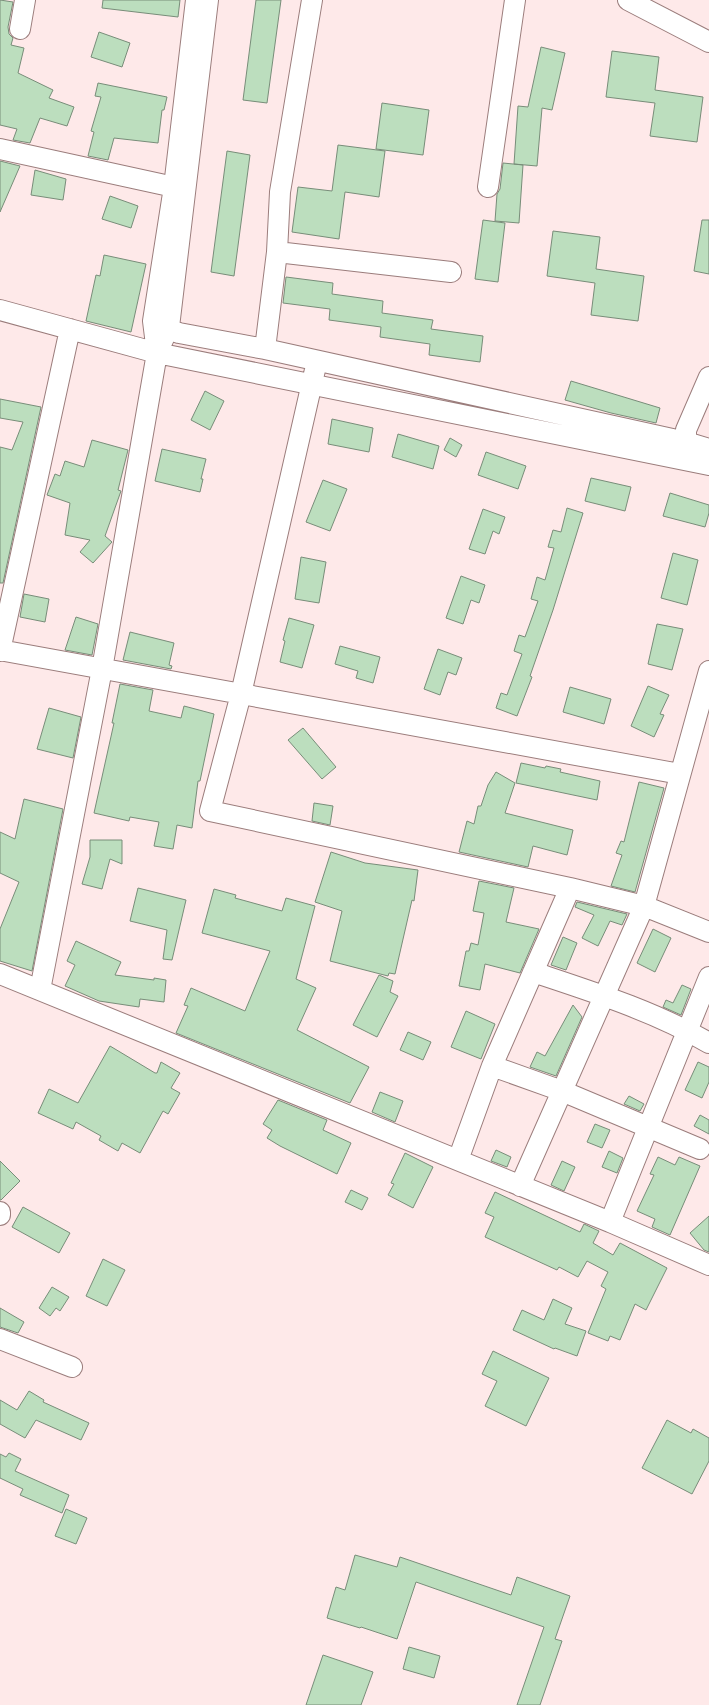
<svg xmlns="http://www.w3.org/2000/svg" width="709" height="1705" viewBox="0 0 709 1705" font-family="Montserrat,sans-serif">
	<rect width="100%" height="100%" fill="#fee9e9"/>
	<path fill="#bcdebe" stroke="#788d79" d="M0,0L13,2L8,27L9,34L13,38L11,45L24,48L18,73L53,90L49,98L74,107L67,126L40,118L30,143L13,140L17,129L0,125Z
		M103,0H180L178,17L102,8Z
		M256,0H281L267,103L243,100Z
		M99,32L130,43L122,67L91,57Z
		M541,47L565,53L552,110L542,108L537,166L514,164L518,106L528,107Z
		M612,51L659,57L655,90L703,97L697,142L650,136L655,103L606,97Z
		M98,83L167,97L164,110H162L158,143L114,138L108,160L88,156L94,132L91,131L101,97L95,96Z
		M382,103L429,110L423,155L376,149Z
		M338,145L385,151L379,197L345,192L339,239L292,232L298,187L332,191Z
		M227,151L250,155L234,276L211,272Z
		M0,161L20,166L0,212Z
		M503,163L523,165L519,223L495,221L497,194L500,189Z
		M35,170L66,179L63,200L31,195Z
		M110,196L138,206L131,228L102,219Z
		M483,220L505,223L498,282L475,279Z
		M702,220H709V274L694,271Z
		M553,231L600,237L596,269L644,276L638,321L591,315L595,283L547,276Z
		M104,255L146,264L131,332L86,321L96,275L100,276Z
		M286,277L333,283L332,294L383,301L382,313L433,320L431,329L483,336L480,362L429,355L430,344L380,337L381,327L329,320L330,309L283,303Z
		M571,381L660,408L656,423L611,413L565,400Z
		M205,391L224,401L210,430L191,420Z
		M0,399L41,407L3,583H0V447L12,450L23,422L0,418Z
		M332,419L373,428L369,452L328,444Z
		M398,434L439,446L433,469L392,457Z
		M450,438L462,445L456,457L444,450Z
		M92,440L128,450L118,490L121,491L105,536L112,542L93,563L80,552L90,540L65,535L70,503L47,495L55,474L60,476L65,461L84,467Z
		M162,449L206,459L201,479H203L200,492L155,481Z
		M486,452L526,466L518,489L478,475Z
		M591,478L631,487L625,511L585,501Z
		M323,480L347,489L330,531L306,522Z
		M670,493L709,505V513L705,527L663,516Z
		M567,508L583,513L553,610L530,676L532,677L517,716L496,708L501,693L507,695L522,654L514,651L519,635L525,637L538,601L531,599L537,577L545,580L554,548L548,547L553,530L561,532Z
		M483,509L505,517L499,534L493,531L485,554L469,549Z
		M673,553L698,560L687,605L661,598Z
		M301,557L326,562L319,603L295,599Z
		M461,576L485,585L479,603L471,600L463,624L446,618Z
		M24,594L49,599L45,622L20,617Z
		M76,617L98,624L92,655L65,650Z
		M289,618L314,625L302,668L280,662L285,641L283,640Z
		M657,624L683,629L672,670L648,664Z
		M130,632L174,643L169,665L172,666L171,669L123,660Z
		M340,646L380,657L373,683L356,678L358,671L335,664Z
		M438,649L462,658L456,675L448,672L440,695L424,689Z
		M120,684L153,690L149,711L181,718L184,706L214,714L200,781H198L192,828L177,825L173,849L154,846L159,822L130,817L129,821L94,813L114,723H112Z
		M648,686L669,695L660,714L664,715L654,737L631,726Z
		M570,687L611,699L604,724L563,712Z
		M49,708L81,717L73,758L37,749Z
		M303,728L336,767L322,779L288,740Z
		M521,763L545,768L546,766L561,769L560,772L600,781L597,800L516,783Z
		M496,772L515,783L505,813L573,830L567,855L533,846L528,867L459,852L467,821L474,824L478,806H481L488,785Z
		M639,782L664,788L635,892L611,886L622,855L616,853L621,841L624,842Z
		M24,799L63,809L32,971L0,961V929L19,882L0,873V832L15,839Z
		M314,803L333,806L330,825L312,821Z
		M90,840H122V864L110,859L102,889L82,884L90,857Z
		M331,852L365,863L418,870L414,901L412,900L395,974L389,973L388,976L330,961L342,911L315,902Z
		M479,881L514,888L506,922L539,929L520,973L485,964L480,990L459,986L466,951H469L471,943L478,945L484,913L473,911Z
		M138,888L186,900L172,960L163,959L167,930L130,921Z
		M214,889L236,895L235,898L282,911L286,898L315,906L296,979L316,988L297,1030L369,1067L350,1103L176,1033L188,1006L184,1005L191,988L245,1011L270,951L202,933Z
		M577,902L627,914L622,925L610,921L598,946L582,938L594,915L575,907Z
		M653,929L671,938L655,972L637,963Z
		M563,937L577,943L566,970L551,965Z
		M76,941L121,962L115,975L154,980V978L166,980L164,1002L140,999L139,1007L99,1001L65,986L75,965L67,961Z
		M379,975L393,981L390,992L398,996L377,1037L353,1025Z
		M682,985L691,989L681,1015L663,1007L666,1000L673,1003Z
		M573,1005L582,1017L556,1076L530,1067L537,1052L545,1056Z
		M466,1011L495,1024L481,1059L451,1047Z
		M408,1032L431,1042L423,1060L400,1050Z
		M110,1046L155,1073H157L161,1062L180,1073L171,1088L180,1093L168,1114L163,1111L140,1153L122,1143L118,1151L99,1140L101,1136L76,1122L73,1129L38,1113L49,1089L78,1103Z
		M698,1062L709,1067V1082L702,1098L685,1090Z
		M380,1092L403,1101L395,1122L372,1112Z
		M629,1096L644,1104L640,1111L624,1104Z
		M278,1100L327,1120L323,1130L351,1143L337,1174L280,1146L267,1138L272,1130L263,1124Z
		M700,1115L709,1120V1134L694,1126Z
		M595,1124L610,1130L602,1148L587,1142Z
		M496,1150L511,1157L507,1167L491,1161Z
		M609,1151L623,1158L617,1173L602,1167Z
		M405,1153L433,1167L413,1208L388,1195L394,1184L391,1183Z
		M658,1157L675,1165L679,1157L700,1166L670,1235L652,1227L655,1219L637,1211L654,1175L650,1174Z
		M0,1161L20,1181L1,1200H0Z
		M562,1161L575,1167L564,1191L551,1185Z
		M351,1190L368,1198L362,1210L345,1202Z
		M495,1192L580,1232L584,1224L599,1231L593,1243L613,1255L620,1243L667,1268L646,1310L635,1304L620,1340L610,1336L608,1341L588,1333L606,1289L601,1286L608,1272L587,1261L578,1277L559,1267L557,1270L485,1237L494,1217L485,1213Z
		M23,1207L70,1233L59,1253L12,1227Z
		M709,1216V1252L704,1250L690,1233Z
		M103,1259L125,1270L107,1306L86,1296Z
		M52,1287L69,1297L60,1311L56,1308L50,1316L39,1308Z
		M553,1299L572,1308L565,1324L586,1331L577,1356L555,1348L554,1349L513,1330L522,1310L544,1320Z
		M0,1308L24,1322L18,1333L0,1327Z
		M493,1351L549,1378L526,1426L485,1406L497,1381L482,1374Z
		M29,1391L44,1400L43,1402L89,1423L81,1440L36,1420L25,1438L0,1424V1400L17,1410Z
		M667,1420L691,1433L693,1429L709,1438V1461L692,1494L642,1468Z
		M9,1453L21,1459L15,1471L69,1495L62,1513L20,1495L23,1489L0,1478V1454L6,1457Z
		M66,1509L87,1518L76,1544L55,1536Z
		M355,1555L397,1567L400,1557L511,1595L517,1577L570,1596L555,1639L562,1641L540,1705H517L544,1627L416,1582L397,1639L361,1627L360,1628L327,1618L336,1587L345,1590Z
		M409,1647L440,1656L434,1678L403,1669Z
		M323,1655L373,1672L361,1705H306Z"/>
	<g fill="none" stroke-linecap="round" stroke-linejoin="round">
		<g stroke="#9b7d7c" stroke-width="22">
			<path id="minor" d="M196,0L174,187L153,321L157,353L169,327L208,0
				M628,0L709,42
				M20,29L25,0
				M0,149L174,187
				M488,187L515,0
				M277,252L451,272
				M0,310L157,353L709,465
				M155,325L179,333L265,349L686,442L709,449
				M265,349L277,252L280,192L312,0
				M317,361L241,694L210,811L570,888
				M686,442V430L709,377
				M0,650L680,774
				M0,651L70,329
				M533,972C593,992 654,1011 709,1043
				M0,974L610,1222L709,1265
				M40,990L102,669L157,353
				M492,1066L562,1091L700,1149
				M458,1160L492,1066L570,888L644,906L709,932
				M520,1186L644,906L709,671
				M0,1212V1215
				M610,1222L709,977
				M0,1339L72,1367"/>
		</g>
		<use href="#minor" stroke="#fff" stroke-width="20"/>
	</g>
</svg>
